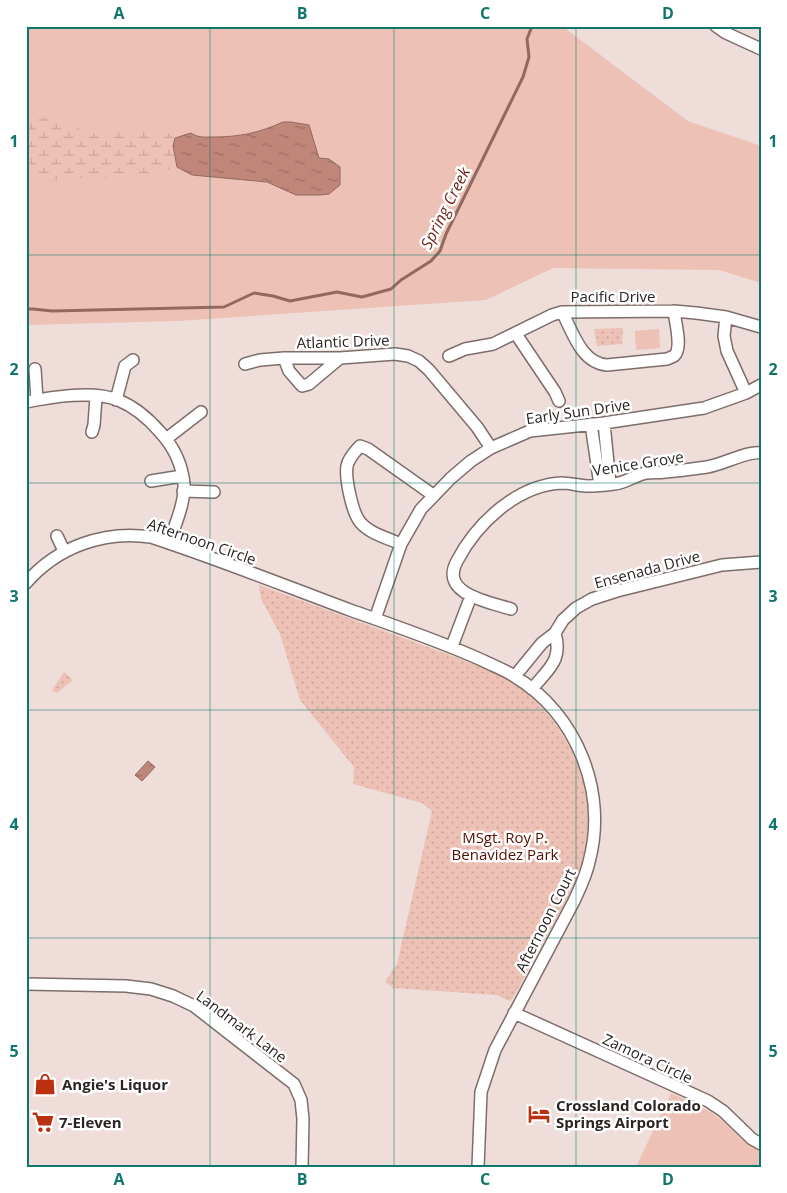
<svg xmlns="http://www.w3.org/2000/svg" width="787" height="1193" viewBox="0 0 787 1193" font-family="'Open Sans',sans-serif">
	<defs>
		<pattern id="wetland-marsh" width="20" height="14" patternUnits="userSpaceOnUse" patternTransform="scale(1.25)"><rect width="20" height="14" fill="#edc1b6"/><path d="M1 5h8M5 5V1M11 12h8M15 12V8" fill="none" stroke="#cba69c"/></pattern>
		<pattern id="park-dots" width="8" height="8" patternUnits="userSpaceOnUse" patternTransform="scale(1.25)"><rect width="8" height="8" fill="#edc1b6"/><path d="M2 2h.1M6 6h.1" fill="none" stroke="#cba69c" stroke-width="1.8" stroke-linecap="round"/></pattern>
		<pattern id="water-ripples" width="26" height="14" patternUnits="userSpaceOnUse" patternTransform="scale(1.25)"><rect width="26" height="14" fill="#c08679"/><path d="M2 4q2-2 4 0t4 0M15 11q2-2 4 0t4 0" fill="none" stroke="#9c6d63"/></pattern>
	</defs>
	<rect width="100%" height="100%" fill="#eeddd9"/>
	<path fill="#edc1b6" d="M26,26H562L688,121L761,146V283L719,270L553,268L486,300L178,321L26,325Z
		M659,329L660,348L636,350L635,331Z
		M671,1093L709,1111L722,1120L741,1139L761,1150V1167H636Z"/>
	<path fill="url(#wetland-marsh)" d="M38,117L55,118L90,134L142,129L168,133L175,138L173,146L177,167L159,173L124,178L93,177L49,181L26,173V121Z"/>
	<path fill="url(#park-dots)" d="M623,328L622,344L597,346L594,329Z
		M259,585L501,674C574,720 609,803 574,886L513,998L510,1001L496,995L393,988L385,982L397,964L432,811L422,803L353,784L354,767L300,700L280,634L261,599Z
		M64,672L73,680L57,693L52,690Z"/>
	<path fill="url(#water-ripples)" stroke="#93695f" d="M283,122H291L309,125L319,158L329,159L340,167V185L329,194L320,195H296L267,182L192,175L177,167L173,146L175,138L191,133C198,138 205,137 213,137C239,137 259,133 283,122Z
		M148,761L155,767L142,781L135,775Z"/>
	<g fill="none" stroke-linecap="round" stroke-linejoin="round">
		<path stroke="#93695f" stroke-width="3" d="M26,309H33L52,311L224,307L254,293L273,296L290,301L337,292L362,297L391,289L401,280L431,261L440,251L446,234L523,77L529,57L527,39L532,26"/>
		<g stroke="#7d6e6a" stroke-width="14">
			<path id="minor" d="M716,26L726,33L761,49
				M562,312C573,332 581,363 607,365L667,359C667,359 674,356 674,356C683,348 675,322 674,311
				M726,317L724,336L727,351L746,393
				M516,334L555,392L559,401
				M449,356L465,349L493,344L552,315L562,312L674,311L696,313L726,317L761,327
				M284,358L289,371L302,386L309,384L340,358
				M245,364L260,360L284,358H340L395,354L408,356L419,361L429,370L477,427L491,448
				M35,369L37,400
				M116,400L125,366L133,360
				M26,402C52,397 93,390 118,400C135,407 148,418 160,432C173,446 182,464 184,484C185,503 175,525 169,543
				M604,423L610,484
				M591,424L600,485
				M92,432L94,425L96,397
				M166,439L201,412
				M151,481L182,476
				M183,491L214,492
				M57,536L64,551
				M401,544C388,538 370,534 360,522C352,512 345,478 347,466C349,457 355,452 360,446L368,449L433,495
				M26,583C57,547 104,530 151,537C218,559 283,585 350,610C395,626 440,641 484,661C494,666 505,670 514,676C577,714 608,792 589,862C586,876 580,888 574,901L495,1050L481,1092L478,1167
				M511,609C489,602 439,594 457,561C477,523 517,485 562,483C571,483 579,486 588,486C597,486 606,485 614,484C626,483 635,475 646,473C653,472 659,473 665,472C679,471 693,469 707,467C722,465 749,450 761,453
				M375,619L401,544L421,509L451,478L471,461L491,448L530,431L604,423L704,408L746,393L761,385
				M452,646L471,596
				M515,676L542,643L555,633L563,620L576,608L592,599L617,591L722,565L761,562
				M532,689C548,669 563,661 555,633
				M26,984L126,986L151,989L173,996L194,1006L294,1084L301,1100L303,1119L302,1167
				M514,1013L708,1101L723,1111L752,1139L761,1144"/>
		</g>
		<use href="#minor" stroke="#fff" stroke-width="11"/>
	</g>
	<path fill="none" stroke="#0f766e" stroke-width="1" stroke-opacity="0.55" d="M210,26V1167M394,26V1167M576,26V1167M26,255H761M26,483H761M26,710H761M26,938H761"/>
	<defs>
		<g id="shop-bare" transform="scale(1.725)"><path d="M-5-2.5h2.3a2.7 3.5 0 0 1 5.4 0H5L5.5 6h-11ZM-1.5-2.5h3a1.5 2.3 0 0 0-3 0Z" fill="#bb300f" stroke="#fff" stroke-width="2.5" paint-order="stroke"/></g>
		<g id="hotel-bare" transform="scale(1.725)"><path d="M-6-4.5h1.5V1H6V5H4.5V3h-9V5H-6ZM-4 0a1.8 1.8 0 1 1 3.6 0ZM.5 0V-2.5h3Q6-2.5 6 0Z" fill="#bb300f" stroke="#fff" stroke-width="2.5" paint-order="stroke"/></g>
		<g id="supermarket-bare" transform="scale(1.725)"><path d="M-6-5.5h2.5l.6 2H6L4.5 2H-2.5L-4.4-4H-6ZM-1.5 3.2a1.3 1.3 0 1 0 .1 0ZM3 3.2a1.3 1.3 0 1 0 .1 0Z" fill="#bb300f" stroke="#fff" stroke-width="2.5" paint-order="stroke"/></g>
	</defs>
	<g fill-rule="evenodd">
		<use href="#shop-bare" x="45" y="1084"/>
		<use href="#hotel-bare" x="539" y="1114"/>
		<use href="#supermarket-bare" x="43" y="1122"/>
	</g>
	<g text-anchor="middle" dominant-baseline="central" stroke-width="5" stroke-linejoin="round" paint-order="stroke">
		<g font-size="15" fill="#2a2422" stroke="#fff">
			<text x="613" y="296">Pacific Drive</text>
			<text transform="translate(343 341) rotate(-2)">Atlantic Drive</text>
			<text transform="translate(578 411) rotate(-8)">Early Sun Drive</text>
			<text transform="translate(638 463) rotate(-9)">Venice Grove</text>
			<text transform="translate(202 541) rotate(19)">Afternoon Circle</text>
			<text transform="translate(647 569) rotate(-15)">Ensenada Drive</text>
			<text transform="translate(545 920) rotate(-63)">Afternoon Court</text>
			<text transform="translate(242 1026) rotate(37)">Landmark Lane</text>
			<text transform="translate(648 1058) rotate(25)">Zamora Circle</text>
		</g>
		<g font-size="15" fill="#550e01" stroke="#fff">
			<text x="505" y="837">MSgt. Roy P.<tspan x="505" dy="17">Benavidez Park</tspan></text>
		</g>
		<g font-size="15" font-weight="bold" fill="#2a2422" stroke="#fff" text-anchor="start">
			<text x="62" y="1084">Angie's Liquor</text>
			<text x="556" y="1105">Crossland Colorado<tspan x="556" dy="17">Springs Airport</tspan></text>
			<text x="59" y="1122">7-Eleven</text>
		</g>
		<g font-size="16" font-style="italic" fill="#6c2516" stroke="#fff">
			<text transform="translate(445 208) rotate(-63)">Spring Creek</text>
		</g>
	</g>
	<rect width="787" height="1193" fill="none" stroke="#ffffff" stroke-width="55"/>
	<rect x="28" y="28" width="732" height="1138" fill="none" stroke="#0f766e" stroke-width="2"/>
	<g font-size="16" text-anchor="middle" font-weight="bold" fill="#0f766e">
		<text x="119" y="19">A</text>
		<text x="302" y="19">B</text>
		<text x="485" y="19">C</text>
		<text x="668" y="19">D</text>
		<text x="14" y="147">1</text>
		<text x="773" y="147">1</text>
		<text x="14" y="375">2</text>
		<text x="773" y="375">2</text>
		<text x="14" y="602">3</text>
		<text x="773" y="602">3</text>
		<text x="14" y="830">4</text>
		<text x="773" y="830">4</text>
		<text x="14" y="1057">5</text>
		<text x="773" y="1057">5</text>
		<text x="119" y="1185">A</text>
		<text x="302" y="1185">B</text>
		<text x="485" y="1185">C</text>
		<text x="668" y="1185">D</text>
	</g>
</svg>
